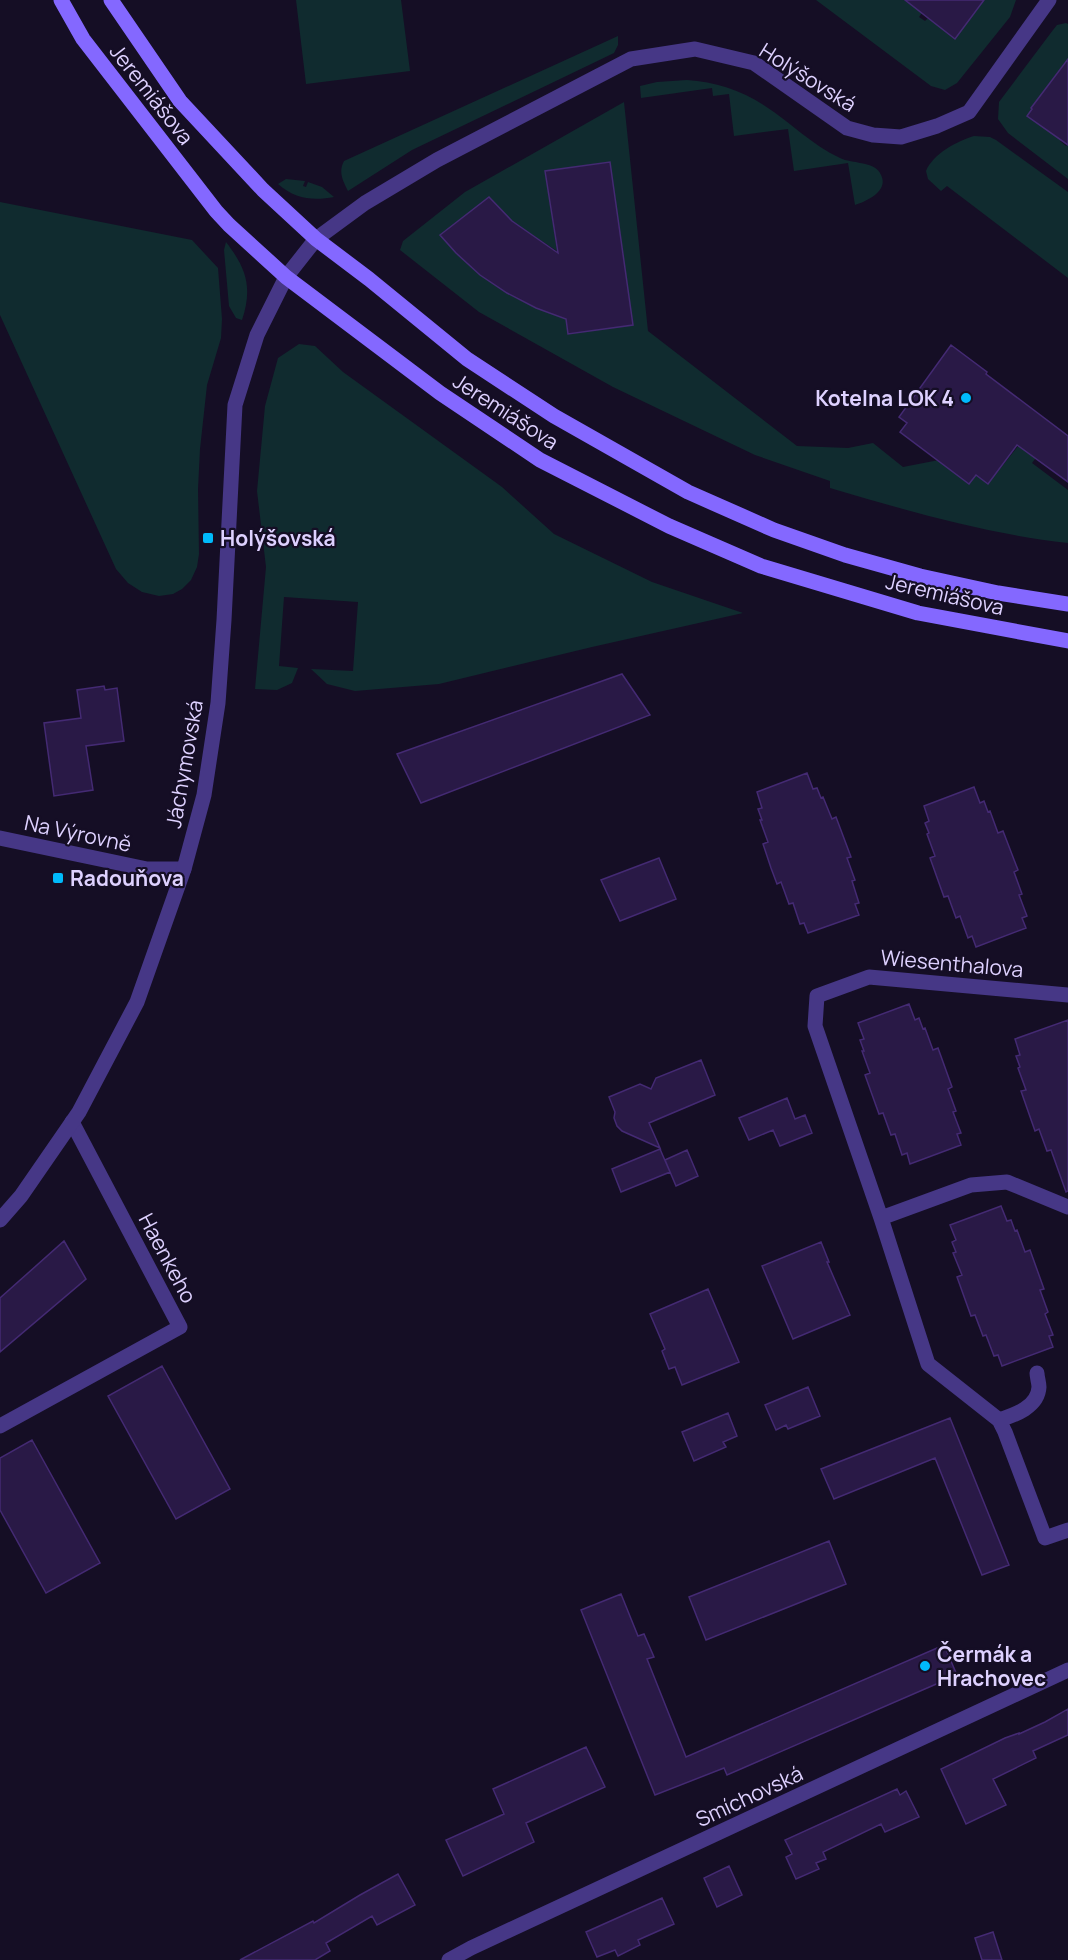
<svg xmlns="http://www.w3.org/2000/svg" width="1068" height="1960" viewBox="0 0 1068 1960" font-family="Manrope,sans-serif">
	<rect width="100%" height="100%" fill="#150e25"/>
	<path fill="#102b2f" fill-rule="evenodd" d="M296,0H401L410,71L306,84Z
		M816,0H904L922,13L919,17L925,21L928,18L955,38L983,0H1016L1010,17L957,83L945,90L931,86Z
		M1066,23L1068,24V62H1065L1031,108L1065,134L1060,141L1066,146L1068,144V179L1008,133L998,119L999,102L1053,30L1057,25Z
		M618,36V45L614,53L412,150L348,191C343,181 338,172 344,161Z
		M687,80C715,82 741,90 765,106C790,122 812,145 840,158C852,164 876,161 881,175C889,191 867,201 855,205L848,163L794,171L788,129L734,136L729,94L713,96L712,88L641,98L640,86L657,82Z
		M624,102L648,331L797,446L848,448L873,443L903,467L939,460L976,475L988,484L1039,420L1044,447L1032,463L1068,490V543C987,534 908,511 830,488V481L755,455L613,387L479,312L400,250L403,241L465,192ZM610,162L633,325L568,334L566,319C535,308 505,295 480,274C466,262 453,248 440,235L489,197L511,221L557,251L545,171Z
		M974,136L990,137L996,140L1068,192V278L947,186L941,191L928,179L926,171C933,154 957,141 974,136Z
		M286,179L305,181L303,186L306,187L308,182L322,187L334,197C313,201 295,199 278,184Z
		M0,202L192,240L218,268L222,319L221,338L207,385L200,449L198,489L199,554L197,567L191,580L182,589L173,594L159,596L142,592L128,583L116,569L0,315Z
		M226,242C246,268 253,287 242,320L236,318L229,306L224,250Z
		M299,344L315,346L343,372L502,487L554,534L652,582L743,613L592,647L439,684L355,691L327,684L311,669L353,671L358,602L284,597L279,666L298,668L292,683L277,690L255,689L266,567L257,491L265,406L278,358Z"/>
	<path fill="#291946" stroke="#442a73" stroke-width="1.5" d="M905,0H984L955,39Z
		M1068,59V145L1027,116L1032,109L1031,108Z
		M610,162L633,325L568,334L566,319L536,308L507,293L480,275L456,253L440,235L489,197L512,221L558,253L545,171Z
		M951,345L987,372L986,374L1068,436V482L1017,445L988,484L976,475L969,484L900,432L907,423L899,417Z
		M622,674L650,715L421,803L397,754Z
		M104,686L105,690L117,688L124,741L86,746L93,790L54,796L44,723L81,718L77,690Z
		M807,773L813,789L817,788L821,798L823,797L832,819L836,817L851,857L847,858L855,880L852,881L859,903L855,904L859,915L808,933L804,923L800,924L793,903L789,904L781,882L777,884L771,868L763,844L768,842L760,820H762L758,809L762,808L757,792Z
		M974,787L980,803L984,801L988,812L990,811L998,833L1003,831L1018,870L1014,872L1022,894L1019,895L1027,916L1022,918L1026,928L976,947L972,936L968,938L960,916L956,918L948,896L944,897L930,858L935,856L927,834L929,833L925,823L929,821L924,806Z
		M659,858L676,899L620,921L601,880Z
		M909,1004L915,1020L919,1018L923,1029L925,1028L933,1050L938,1048L952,1087L948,1089L956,1111L953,1112L961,1133L957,1134L961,1145L910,1164L907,1153L902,1155L895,1134L891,1135L883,1113L879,1114L865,1075L870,1073L862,1051H864L860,1040L864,1039L858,1023Z
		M1068,1020V1191L1066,1192L1051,1150L1047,1151L1039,1129L1035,1131L1021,1091L1026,1090L1018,1068L1020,1067L1016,1056L1020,1055L1015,1039Z
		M701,1060L715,1095L649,1123L660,1148L622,1131L617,1126L614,1118L615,1112L609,1097L640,1084L651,1089L656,1078Z
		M787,1098L795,1119L805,1115L812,1133L780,1146L773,1130L749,1140L739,1118Z
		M660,1149L670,1172L621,1192L612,1169Z
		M687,1150L698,1176L676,1186L665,1160Z
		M1001,1206L1007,1221L1011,1220L1015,1231L1017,1230L1025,1252L1030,1250L1044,1289L1040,1290L1048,1312L1045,1314L1053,1335L1049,1336L1053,1347L1002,1366L998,1355L994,1356L986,1335L983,1336L975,1315L971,1316L957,1277L962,1275L953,1253L956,1252L952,1242L956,1240L950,1225Z
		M64,1241L86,1279L0,1352V1298Z
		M821,1242L829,1262H827L850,1315L793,1339L762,1266Z
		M708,1289L739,1362L682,1385L675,1367L669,1369L662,1351L665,1349L650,1314Z
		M162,1366L230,1489L176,1519L108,1396Z
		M808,1387L820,1416L788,1429L786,1425L776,1430L765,1405Z
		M728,1413L737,1436L723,1442L726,1447L694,1461L682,1432Z
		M950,1418L1009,1565L982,1575L935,1458L834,1499L821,1469Z
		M32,1440L100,1563L46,1593L0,1510V1458Z
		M829,1541L846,1584L706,1640L689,1597Z
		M621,1594L638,1636L644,1634L654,1657L647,1659L686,1757L944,1645L957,1675L727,1775L724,1768L655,1795L581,1610Z
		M1068,1709V1735L1033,1751L1036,1758L993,1779L1006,1805L966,1824L941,1769L1005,1738L1019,1733V1734L1045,1722Z
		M586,1747L605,1787L526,1823L534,1842L463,1876L446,1840L504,1814L493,1789Z
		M897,1789L900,1795L906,1791L919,1817L885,1832L881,1824L823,1852L826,1859L816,1863L819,1869L796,1879L786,1857L792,1854L785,1840Z
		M729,1866L742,1895L717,1907L704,1878Z
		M398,1874L415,1905L377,1925L372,1916L326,1943L330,1951L315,1960H240L313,1921L314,1923L360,1895Z
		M662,1898L674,1924L638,1940L640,1945L618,1956L615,1950L597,1957L586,1932Z
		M993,1932L1002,1960H982L975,1938Z"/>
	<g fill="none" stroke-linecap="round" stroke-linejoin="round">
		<path stroke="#463786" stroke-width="15" d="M316,239L365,203L437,160L631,59L695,49L754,63L847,128L873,135L901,137L937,126L969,112L1049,0
			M0,838L147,869H184
			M1068,995L869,977L817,996L815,1026L881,1218L928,1364L999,1420L1005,1432L1045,1538L1068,1530
			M881,1218L971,1185L1007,1182L1068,1207
			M999,1420C1015,1415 1038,1407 1039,1387C1039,1383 1037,1377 1037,1373
			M0,1426L180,1327L72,1122"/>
		<path stroke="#463786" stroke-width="15" d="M0,1220L21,1196L79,1112L137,1002L184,869L204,795L218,703L224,620L235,405L257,335L286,277L316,239
			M449,1960L471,1948L1068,1670"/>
		<path stroke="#8468ff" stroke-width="15" d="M61,0L83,39L216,211L229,225L286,277L440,393L540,460L669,526L761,566L918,613L1068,641
			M111,0L180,101L263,190L316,239L369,279L467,359L554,416L688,492L774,530L845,555L920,576L998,593L1068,604"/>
	</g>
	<g fill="#00bafc" stroke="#150e25" stroke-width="2">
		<circle cx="966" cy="398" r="6"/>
		<rect x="202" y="532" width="12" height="12" rx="3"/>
		<rect x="52" y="872" width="12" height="12" rx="3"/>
		<circle cx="925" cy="1666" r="6"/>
	</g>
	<g text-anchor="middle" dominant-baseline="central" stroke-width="4.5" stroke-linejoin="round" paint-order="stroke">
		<g font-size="21" fill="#ded1ff" stroke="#150e25">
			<text transform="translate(808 77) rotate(32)">Holýšovská</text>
			<text transform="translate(152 94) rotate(52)">Jeremiášova</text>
			<text transform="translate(506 411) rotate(33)">Jeremiášova</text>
			<text transform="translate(945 594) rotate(13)">Jeremiášova</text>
			<text transform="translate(184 764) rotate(-80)">Jáchymovská</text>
			<text transform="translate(78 833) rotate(12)">Na Výrovně</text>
			<text transform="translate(952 963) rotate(5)">Wiesenthalova</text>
			<text transform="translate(168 1258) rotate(62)">Haenkeho</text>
			<text transform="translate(749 1796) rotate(-25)">Smíchovská</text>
		</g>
		<g font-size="21" font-weight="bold" fill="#ded1ff" stroke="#150e25" text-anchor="start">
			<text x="954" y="398" text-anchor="end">Kotelna LOK 4</text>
			<text x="220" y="538">Holýšovská</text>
			<text x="70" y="878">Radouňova</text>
			<text x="937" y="1654">Čermák a<tspan x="937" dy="24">Hrachovec</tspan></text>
		</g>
	</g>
</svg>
